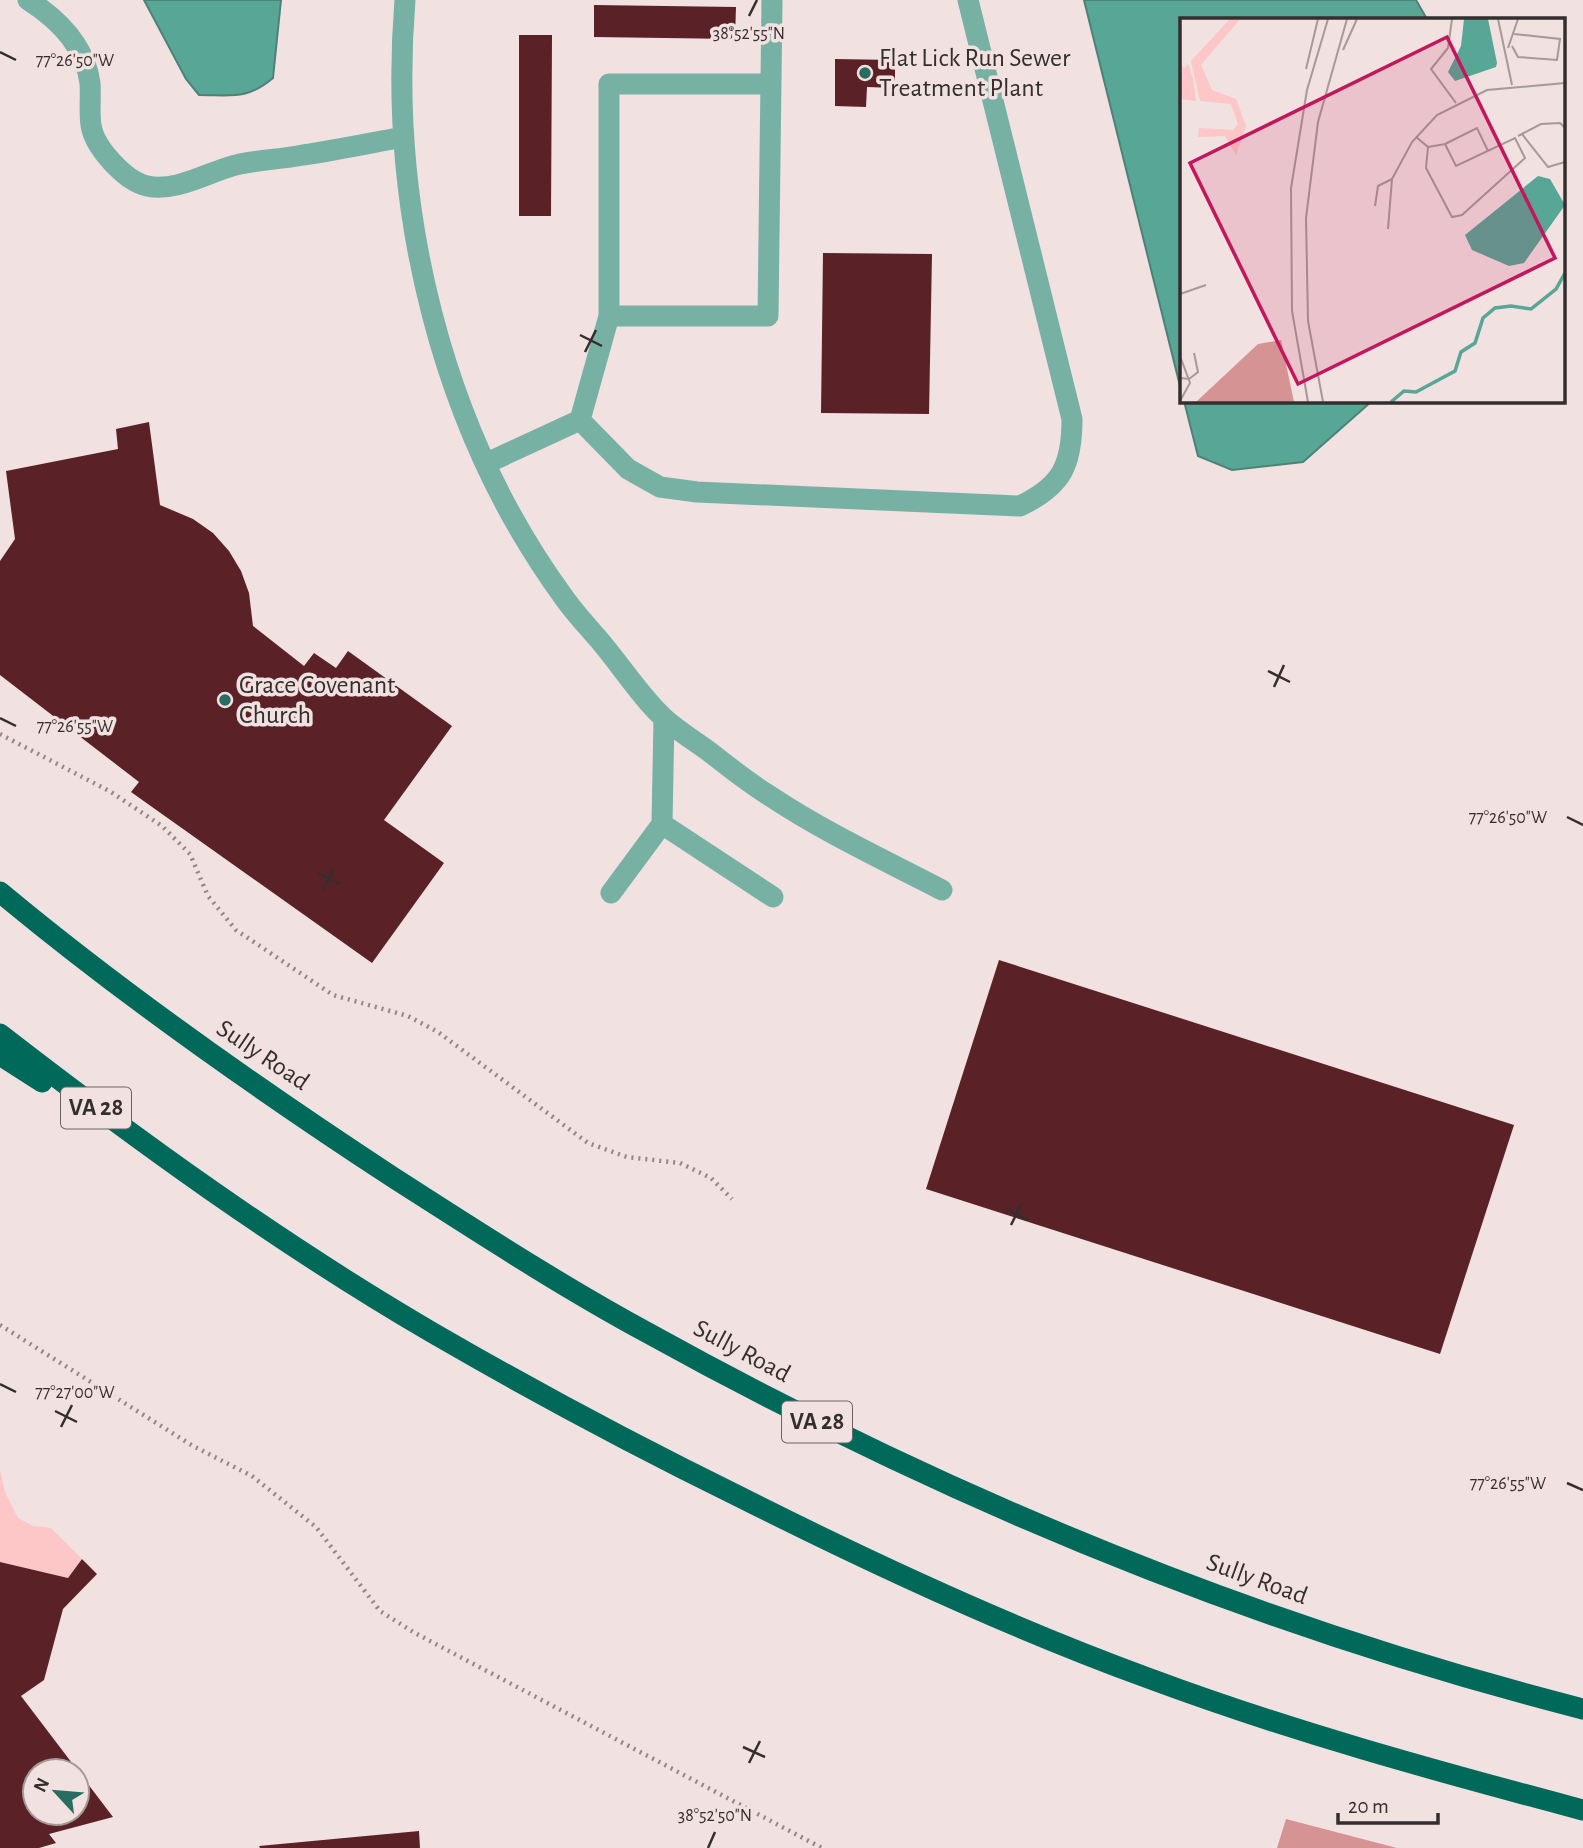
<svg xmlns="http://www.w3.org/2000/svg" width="1583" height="1848" viewBox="0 0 1583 1848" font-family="'Alegreya Sans',sans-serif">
	<rect width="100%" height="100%" fill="#f1e1e1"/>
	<path fill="#fdc6c7" d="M0,1470L5,1492L18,1518L33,1526L51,1528L82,1559L68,1578L0,1562Z"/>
	<path fill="#d69394" d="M1286,1819L1397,1848H1277Z"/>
	<path fill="#57a696" stroke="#4d8277" stroke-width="2" d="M144,0H281L273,78C247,100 232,95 199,95L186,79Z
		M1084,0H1416L1427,19H1182V394Z
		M1184,401H1372L1303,462L1232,470L1198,456Z"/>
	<path fill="#5a2226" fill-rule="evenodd" d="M594,5L736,7L735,39L594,37Z
		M519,35H552L551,216H519Z
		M835,59L895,60V88L867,87L866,107L835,106Z
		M823,253L932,254L929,414L821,413Z
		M149,422L160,505L193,519L213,533L229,551L241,571L249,593L253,626L304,666L314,653L336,668L348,651L452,726L384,820L444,863L372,963L131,792L139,782L0,675V561L15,539L6,471L118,449L116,429Z
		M999,960L1514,1125L1440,1354L926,1189Z
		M82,1559L97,1574L63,1609L44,1680L21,1696L113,1817L49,1834L56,1843L39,1848H0V1562L68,1578ZM35,1771H77V1813H35Z
		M419,1831L420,1848H260L259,1846Z"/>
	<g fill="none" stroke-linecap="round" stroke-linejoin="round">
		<path stroke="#928787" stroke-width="4.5" stroke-dasharray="2 5" stroke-linecap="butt" d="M0,734L111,792L162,826L190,854L208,896L236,930L333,995L408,1016L438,1032L588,1143L627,1157L680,1163L711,1178L732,1199
			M0,1325L193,1446L252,1476L316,1527L380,1611L413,1632L822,1848"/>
		<path stroke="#77b1a4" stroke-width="21" d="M28,0C58,19 85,46 90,83C91,97 89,112 91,125C94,147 125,181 147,186C177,193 211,170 240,164C260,160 282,159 303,155C337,150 370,143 403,137
			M405,0C388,208 441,430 565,599C577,616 592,631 605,647C623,669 645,702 666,720C680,732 696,742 711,753C730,768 749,783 770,796C824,832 884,860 942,890
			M609,316V84H771
			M580,420L628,469L660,487L697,492L1020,506C1062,486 1072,465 1072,419L968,0
			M580,420L609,316H768L772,0
			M487,463L580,420
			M664,719L662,824L773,897
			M611,893L662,824"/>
		<path stroke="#00695a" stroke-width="21" d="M0,892C125,996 258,1089 394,1178C477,1231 561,1286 648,1333C942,1496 1257,1626 1583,1709
			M0,1034C138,1141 282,1245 433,1333C533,1391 636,1446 740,1497C873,1564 1008,1627 1148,1678C1290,1731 1436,1771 1583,1810
			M0,1055L42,1082"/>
	</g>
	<path fill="none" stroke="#352e2e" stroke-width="2.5" d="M749,16L757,0M0,52L16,60M580,335L602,346M585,352L596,330M1268,671L1290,682M1274,687L1284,665M0,718L16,726M1567,817L1583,825M318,873L340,884M323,890L334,868M1006,1209L1028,1220M1011,1225L1022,1203M0,1384L16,1392M55,1411L77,1422M61,1427L72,1405M1567,1483L1583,1490M743,1747L765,1757M749,1763L760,1741M708,1848L715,1832"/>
	<g fill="#286d60" stroke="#f1e1e1" stroke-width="2.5">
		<circle cx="865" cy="73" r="7"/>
		<circle cx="225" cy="700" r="7"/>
	</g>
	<g text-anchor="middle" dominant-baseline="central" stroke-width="7" stroke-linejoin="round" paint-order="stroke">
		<g fill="#f1e1e1" stroke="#6d6464" stroke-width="2">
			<rect x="61" y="1087.5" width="70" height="41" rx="5"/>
			<rect x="782" y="1401.5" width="70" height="41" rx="5"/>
		</g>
		<g font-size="24" font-weight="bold" fill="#352e2e">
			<text x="96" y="1108">VA 28</text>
			<text x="817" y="1422">VA 28</text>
		</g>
		<g font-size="26" fill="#352e2e" stroke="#f1e1e1" text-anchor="start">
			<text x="879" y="58">Flat Lick Run Sewer<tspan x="879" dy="30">Treatment Plant</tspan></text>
			<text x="239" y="685">Grace Covenant<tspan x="239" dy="30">Church</tspan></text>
		</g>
		<g font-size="26" fill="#352e2e" stroke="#f1e1e1">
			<text transform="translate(263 1055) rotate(34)">Sully Road</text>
			<text transform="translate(742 1351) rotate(28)">Sully Road</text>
			<text transform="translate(1257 1579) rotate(20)">Sully Road</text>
		</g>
	</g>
	<g transform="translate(1180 18)">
		<rect width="385" height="385" fill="#f1e1e1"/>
		<path d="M50,1H60L21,47L32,72L56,81L66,108L56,137L45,118L18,119L19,110L53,112L58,106L51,86L20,83L11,43ZM8,46L13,61L16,83L0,81V47L4,50Z" fill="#fdc6c7"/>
		<path d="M101,322L114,384H16L78,326Z" fill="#d69394"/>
		<path d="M284,1H308L317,45L316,49L275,63L268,54L281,28ZM358,158L370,161L385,187L344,245L329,248L292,232L285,217Z" fill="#57a696"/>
		<path fill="none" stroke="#57a696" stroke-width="3.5" d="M211,384L224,373L236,374L275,353L281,334L295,325L303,300L315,290L331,288L351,291L376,271L385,255"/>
		<path fill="none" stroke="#a69999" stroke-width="2" d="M272,1L268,30L251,51L276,85M318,1L332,67M332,28L338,39L377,42L380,21L334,16M328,30L338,1M163,32L177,1M126,51L138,1M342,116L368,149L385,144M338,118L361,106L380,105L385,110M236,119L248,129L246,150L272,199L282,197L345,140L335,120L276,148L265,126L248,129M265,126L297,110L308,133M195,188L198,168L212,161M208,211L212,161L232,124L257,97L307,72L385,65M0,276L26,267M0,338L10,365L0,383M0,360L9,361L18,354L14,335M128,384L112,293L111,170L127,72L148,1M143,384L128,303L126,200L138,104L167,1"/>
		<path fill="#c2185b" fill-opacity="0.15" stroke="#c2185b" stroke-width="3.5" d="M267,19L375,240L118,366L10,145Z"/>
		<rect width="385" height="385" fill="none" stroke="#352e2e" stroke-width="3.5"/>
	</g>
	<g font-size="18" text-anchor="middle" fill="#352e2e" stroke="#f1e1e1" stroke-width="7" stroke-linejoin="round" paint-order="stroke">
		<text x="749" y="39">38°52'55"N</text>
		<text x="75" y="66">77°26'50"W</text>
		<text x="75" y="732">77°26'55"W</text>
		<text x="1508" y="823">77°26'50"W</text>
		<text x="75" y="1398">77°27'00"W</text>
		<text x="1508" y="1489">77°26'55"W</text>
		<text x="715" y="1821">38°52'50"N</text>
	</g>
	<g transform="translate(56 1792) rotate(296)"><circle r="33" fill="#f1e1e1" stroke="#a69999" stroke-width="2"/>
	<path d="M0-5L12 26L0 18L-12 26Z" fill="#286d60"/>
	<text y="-10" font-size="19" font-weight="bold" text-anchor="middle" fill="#352e2e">N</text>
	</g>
	<path d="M1338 1813v10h100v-10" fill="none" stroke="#352e2e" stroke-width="3.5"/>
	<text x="1348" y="1813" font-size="21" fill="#352e2e" stroke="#f1e1e1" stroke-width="5" paint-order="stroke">20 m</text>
</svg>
